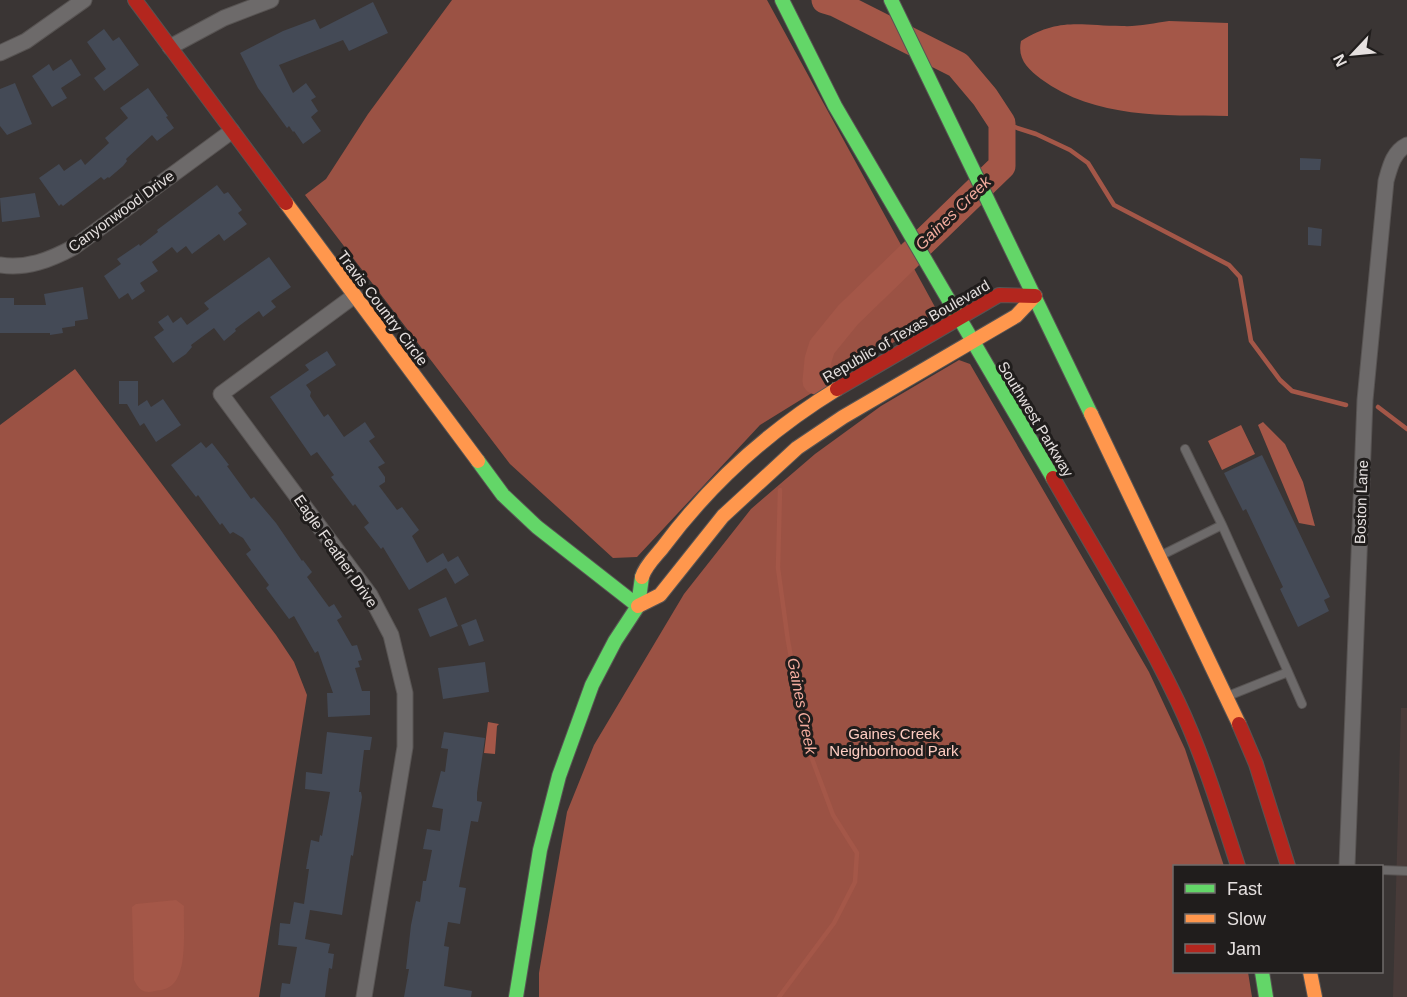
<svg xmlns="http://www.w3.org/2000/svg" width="1407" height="997" viewBox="0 0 1407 997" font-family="Helvetica,sans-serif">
	<rect width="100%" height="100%" fill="#3a3534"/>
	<path fill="#483b39" d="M1401,708H1407V997H1393Z"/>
	<path fill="#9b5244" d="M452,0H767L935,307L925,323L760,425L637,557L613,558L510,464L305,195L326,179L368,114Z
		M959,360L970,364L1149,672L1185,749L1224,866H1174V972H1248L1252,997H539V973L567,812L594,745L684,594L751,509L815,454L881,406Z
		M75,369L276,635L294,662L307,695L259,997H0V425Z"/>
	<path fill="#a45748" d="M1169,21L1228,23V116C1165,115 1095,119 1041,79C1028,69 1017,59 1021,41C1060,17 1080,26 1122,26C1137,27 1154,23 1169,21Z
		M1263,422L1285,444L1303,482L1315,526L1299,523L1258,425Z
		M1241,425L1255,454L1222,470L1208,441Z
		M488,722L499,724L497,726L495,754L484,753Z
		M176,900L184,906C183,927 188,969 173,984C168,989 162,990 155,991C144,994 139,990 134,980L132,907L136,904Z"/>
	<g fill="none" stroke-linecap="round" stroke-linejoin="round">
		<path stroke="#a45748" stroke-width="4.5" d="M1002,123L1036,134L1070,150L1088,163L1114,205L1229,265L1240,277L1251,341L1280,380L1292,391L1346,405
			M1378,407L1407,429
			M779,997L834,923L855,882L857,853L833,815L808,748L788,641L778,568L780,490"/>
		<path stroke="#a45748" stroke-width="27" d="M816,381L818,360L822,347L848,315L1002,166V123L985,97L958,65L835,3L825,0"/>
	</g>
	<path fill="#444a56" d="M373,2L388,33L349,51L343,40L279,65L293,93L306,83L316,97L311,100L318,111L311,117L321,131L303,144L294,131L293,132L289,126L287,128L258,88L240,53L283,31L315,19L320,29Z
		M104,29L113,41L119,37L139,65L104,91L94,78L106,69L87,42Z
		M71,59L81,75L61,88L67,98L52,107L32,76L49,64L53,71Z
		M15,83L32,124L7,135L0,126V89Z
		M148,88L168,116L166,117L174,128L157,141L152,135L126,159L127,161L123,166L109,178L108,177L104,180L101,177L63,206L61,204L59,206L39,178L59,164L64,171L81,159L85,165L109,143L105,138L128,118L120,108Z
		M1300,158L1321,159L1320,170H1300Z
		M217,185L224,194L228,192L242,210L238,213L247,224L224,241L219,234L192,254L186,246L177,253L172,247L152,262L158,271L140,283L145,291L132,300L128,293L119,299L104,276L121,264L117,259L139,244L140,246L158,232L157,230Z
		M35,193L40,217L2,222L0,198Z
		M1308,227L1322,229L1321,246L1308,245Z
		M269,257L291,287L271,301L276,307L263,317L259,311L235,329L236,331L224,341L214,328L191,345L192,347L186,354L173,363L154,337L164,330L158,322L168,315L173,323L181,317L187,325L209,309L204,303Z
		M83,287L88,319L75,321V326L62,328L63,333L50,335V333H0V298H14V305H46L44,294Z
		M327,351L336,365L306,385L311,392L310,396L324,417L328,414L344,437L365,422L375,437L369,441L385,463L378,467L385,477V482L379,486L397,510L402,507L419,530L412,536L427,563L443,553L448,562L458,556L469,575L455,584L446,568L409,590L383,547L381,549L364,527L369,523L355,504L353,506L341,490L331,477L334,475L317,452L311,456L270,397L309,370L305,365Z
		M119,381H138V406L147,400L151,407L163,399L181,425L156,442L144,423L140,426L127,404H119Z
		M201,442L206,448L212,443L229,465L227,466L251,499L254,497L276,523L302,561L303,560L312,572L307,577L329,607L334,604L342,617L337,620L352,646L357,645L362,660L358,661L360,667L355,668L362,691H370V715L328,717L327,693H333L318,651L315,653L294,616L289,619L266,588L269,585L246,554L251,550L243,538L233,532L230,534L222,523L220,525L198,495L196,497L171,465Z
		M1262,455L1330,597L1324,600L1329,611L1298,627L1280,589L1283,587L1246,509L1243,511L1224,473Z
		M446,597L458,626L430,637L418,609Z
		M476,619L484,641L469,646L461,625Z
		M485,662L489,692L443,699L438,668Z
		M327,732L372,737L370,750H364L359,792H361L362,797L353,856L351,855L342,915L310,910L305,939L330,944L328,953L334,954L332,969L329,968L325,997H280L282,983L290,984L297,947L278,945L280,923L290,924L294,902L304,904L309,869H306L311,840L319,842L320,835L322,836L330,792L305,789L306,772L322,774Z
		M444,732L485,738L477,793V801L482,802L478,822L471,821L459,887L466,888L460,924L448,922L444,946L449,947L444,986L472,991L471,997H404L409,969H406L411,925L416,901L420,902L423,881H426L432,850L423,849L427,829L440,831L443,809L432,807L441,771L445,772L448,749L441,748Z"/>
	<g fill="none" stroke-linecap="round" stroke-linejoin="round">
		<g stroke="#585453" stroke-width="10">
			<path id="lane" d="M1222,525L1288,672L1228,696
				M1162,555L1222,525L1185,449
				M1288,672L1302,704
				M1382,870L1407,871"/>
		</g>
		<g stroke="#585453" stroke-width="17">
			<path id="street" d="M170,47L224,18L271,0
				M0,53L26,41L84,0
				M0,265C27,269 50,260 74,247L232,131
				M354,296L221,394L370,595L391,635L405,693V747L364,997
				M1347,866L1365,400L1386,181C1390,167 1393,152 1407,145"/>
		</g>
		<g stroke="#585453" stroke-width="16">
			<path id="fast" d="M782,0L835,106L1053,478
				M891,0L1091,414
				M478,461L503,495L537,527L638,606
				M1262,972L1266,997
				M516,997L540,850L559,776L592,685L615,641L638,606L642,577"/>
		</g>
		<g stroke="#585453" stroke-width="16">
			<path id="slow" d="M286,203L478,461
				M1091,414L1239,724
				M642,577C645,566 656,556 663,547C710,484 770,430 837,389
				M638,606L660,595L723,516L797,448L843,417L1016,316L1035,296
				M1310,972L1315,997"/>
		</g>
		<g stroke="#585453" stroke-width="16">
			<path id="jam" d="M135,0L286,203
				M837,389L999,295L1035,296
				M1053,478C1096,552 1141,625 1178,702C1203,755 1220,811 1238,866
				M1239,724L1256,764L1288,866"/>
		</g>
		<use href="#lane" stroke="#6d6a6a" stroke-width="8"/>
		<use href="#street" stroke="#6d6a6a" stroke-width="15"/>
		<use href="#fast" stroke="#63d668" stroke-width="14"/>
		<use href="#slow" stroke="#ff974d" stroke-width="14"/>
		<use href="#jam" stroke="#b3261e" stroke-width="14"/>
	</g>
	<g text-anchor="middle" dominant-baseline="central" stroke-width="6" stroke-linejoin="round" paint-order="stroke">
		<g font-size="15" fill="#e5e0df" stroke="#201d1c">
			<text transform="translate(121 211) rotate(-36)">Canyonwood Drive</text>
			<text transform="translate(383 308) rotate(53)">Travis Country Circle</text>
			<text transform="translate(906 331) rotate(-30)">Republic of Texas Boulevard</text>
			<text transform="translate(1036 419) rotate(59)">Southwest Parkway</text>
			<text transform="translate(1361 502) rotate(-88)">Boston Lane</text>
			<text transform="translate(336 551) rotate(55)">Eagle Feather Drive</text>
		</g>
		<g font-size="15" fill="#fecdc2" stroke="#201d1c">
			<text x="894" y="733">Gaines Creek<tspan x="894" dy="17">Neighborhood Park</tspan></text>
		</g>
		<g font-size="16" font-style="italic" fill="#f3ac9e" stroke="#201d1c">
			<text transform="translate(953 213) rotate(-44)">Gaines Creek</text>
			<text transform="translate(802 706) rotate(79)">Gaines Creek</text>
		</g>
	</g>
	<rect x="1173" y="865" width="210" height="108" fill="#201d1c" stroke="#6f6b6a" stroke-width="1.5"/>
	<rect x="1185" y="884" width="30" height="9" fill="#63d668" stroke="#6f6b6a" stroke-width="1.5"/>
	<text x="1227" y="895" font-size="18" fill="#e5e0df">Fast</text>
	<rect x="1185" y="914" width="30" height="9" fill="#ff974d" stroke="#6f6b6a" stroke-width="1.5"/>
	<text x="1227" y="925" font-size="18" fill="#e5e0df">Slow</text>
	<rect x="1185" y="944" width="30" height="9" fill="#b3261e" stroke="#6f6b6a" stroke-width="1.5"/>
	<text x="1227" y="955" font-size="18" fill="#e5e0df">Jam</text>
	<g transform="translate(1353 54) rotate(244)" stroke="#201d1c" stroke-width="4.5" paint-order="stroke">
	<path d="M0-4.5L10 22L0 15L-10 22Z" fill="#e5e0df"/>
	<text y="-9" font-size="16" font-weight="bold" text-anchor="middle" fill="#e5e0df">N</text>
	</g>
</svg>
